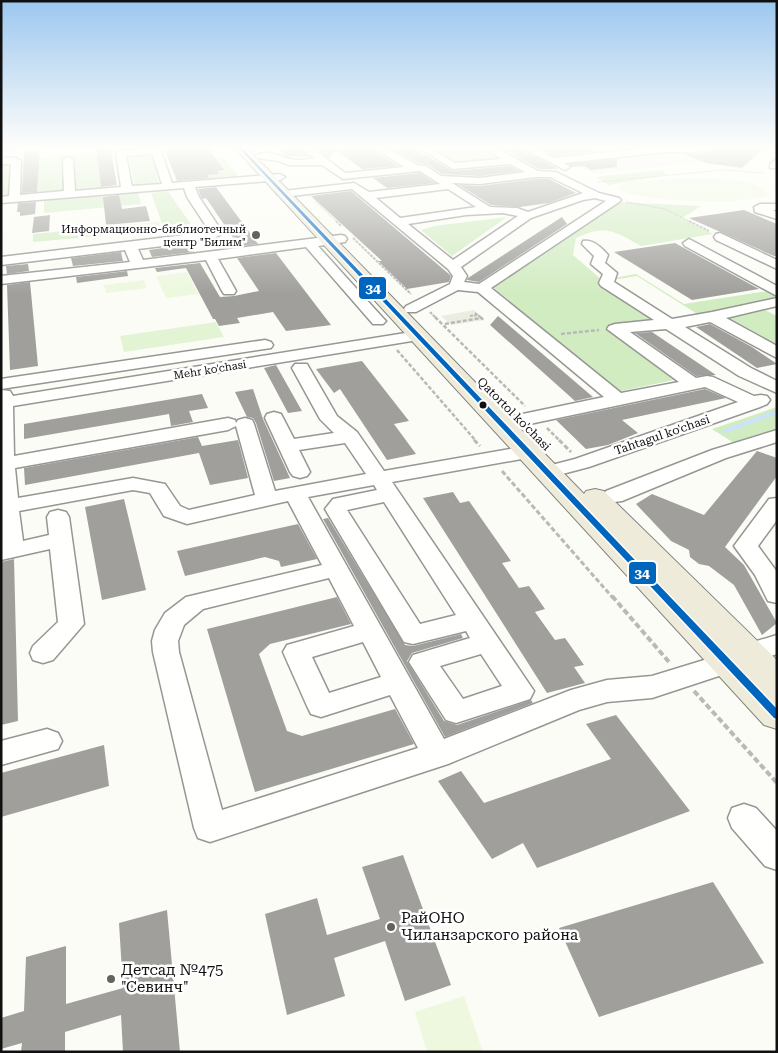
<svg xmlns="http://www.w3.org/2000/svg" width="778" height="1053" viewBox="0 0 778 1053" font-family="'Roboto Serif',serif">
	<rect width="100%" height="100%" fill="#fcfcf6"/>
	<path fill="#f5eff2" d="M660,150L674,156L685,155L703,162L594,174L566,160Z"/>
	<path fill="#e3f4d4" d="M216,322L224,337L124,352L120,336Z"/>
	<path fill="#d2ecc2" d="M425,146H479L500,158L452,163Z
		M177,148L211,158L224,157L239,178L193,181Z
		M150,152L159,184L135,186L128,154Z
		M97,153L101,189L37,194L39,157Z
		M12,162L8,196L1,197V163Z
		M662,170L666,175L609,185L596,177Z
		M168,191L192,226L164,229L151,193Z
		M138,192L141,204L44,213V200Z
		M617,202L701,206L682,218L713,234L641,246C615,231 605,224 576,238L573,255L602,280L636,274L684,304L768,291L777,296V307L765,310L777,316V349L699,315L637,276L601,282L657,322L604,328L674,380L616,392L493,287Z
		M507,217L452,256L421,230L434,226Z
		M109,227L111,235L33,242V234Z
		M777,407V430L734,443L712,429Z"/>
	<path fill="#edf8df" d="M675,179C698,179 756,175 770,195C747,205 640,203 619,189L621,185L627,182Z
		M187,272L198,294L166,298L156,276Z
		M144,280L147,288L106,293L104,285Z
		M464,996L483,1052H427L415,1012Z"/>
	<path fill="#edece1" d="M159,222L160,227L112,232L111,226Z
		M474,310L485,320L451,325L441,316Z"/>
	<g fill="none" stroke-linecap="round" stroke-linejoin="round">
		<path stroke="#cae3fa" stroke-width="4" d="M725,431L777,412"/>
	</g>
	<path fill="#a09f9b" d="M96,146H110L117,185L101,187Z
		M163,146H207L224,170L217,171L219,174L207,175L209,178L177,181Z
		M276,146H298L310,157L287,156Z
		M314,146H339L336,149L368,146L398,166L362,169L336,150L329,158Z
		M409,146L453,171L510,166L519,171L480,176L442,174L427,164L418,163L391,148Z
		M498,146H517L558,169H539Z
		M536,146H616V149L554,156Z
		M723,146L763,149L742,168L706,163L683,154H699Z
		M40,150L37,192L22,193L24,151Z
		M617,159V167L591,170L584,166L572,167L569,164Z
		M420,173L435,183L387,188L373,178Z
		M536,179H549L576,193L549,203L520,207L491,205L459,185L480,186Z
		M216,187L258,244L230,247L225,240L234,239L206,198L202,199L198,189Z
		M351,191L449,274L451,276L449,282L407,289L378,261H382L311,196Z
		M119,195L122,209L146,206L150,221L106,225L103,197Z
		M36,202L35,214L20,216V212H17L18,203Z
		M744,210L777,224V256H774L689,218Z
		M50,215L49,231L32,233L34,217Z
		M562,217L567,224L479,282L467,280L468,278Z
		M675,243L759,289L692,300L614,252Z
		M190,244L194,252L152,257L149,250Z
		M121,252L123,261L73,266L71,258Z
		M276,253L331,325L286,331L273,312L237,318L240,323L219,326L215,319H213L186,268L157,272L155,268L200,263L220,297L234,296L259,291L237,258Z
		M28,264L29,271L7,274L6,266Z
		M127,271L128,276L77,283L76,277Z
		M30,282L38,366L10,370L7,285Z
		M498,316L593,397L575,401L490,325Z
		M710,324L752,347L777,364L757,368L696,327Z
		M652,332L716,375L696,376L635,333Z
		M362,361L409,421L394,424L416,454L387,460L340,389L334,393L316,369Z
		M276,365L302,411L288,413L264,368Z
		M253,389L263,419L290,478L274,481L256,423L253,418L247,417L235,392Z
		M705,389L726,398L622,420L638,433L608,445L586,449L556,420Z
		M202,394L208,408L189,411L193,422L171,426L169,414L24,439V424Z
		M198,437L202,446L238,440L248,478L210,485L199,453L25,485L24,468Z
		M757,451L777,458V476L725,547L744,565L777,623L762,635L734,585L709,566L699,564L690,557L689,550L671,541L636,504L652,494L704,515Z
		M453,492L460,503L469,501L511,561L502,563L519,588L529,586L545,609L535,612L555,640L565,638L584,665L574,667L585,683L547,693L423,498Z
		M124,499L146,590L102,600L85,507Z
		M328,518L405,645L413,646L461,634L463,638L412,653L407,661L444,721L457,725L531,700L533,703L445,737L323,519Z
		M298,524L317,559L281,567L279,561L265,557L185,576L177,551Z
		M14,559L18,721L1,725V562Z
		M337,597L351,624L270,644L259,654L287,731L302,736L395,709L414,744L255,792L207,629Z
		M616,715L690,811L537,868L523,843L492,859L438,781L461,771L484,803L611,759L586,724Z
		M104,745L109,786L1,817V773Z
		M403,855L451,985L405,1001L385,941L334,958L345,996L287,1015L265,914L317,898L327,935L380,919L362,867Z
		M713,882L764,963L599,1017L559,928Z
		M167,910L180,1052H123L121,1015L65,1032V1052H21L22,1043L1,1049V1018L24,1011L26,957L66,946V1004L123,988L119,923Z"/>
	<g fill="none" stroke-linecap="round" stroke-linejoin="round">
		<g stroke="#969694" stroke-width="3">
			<path id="minor" d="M300,146H310L345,173L404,167L371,146H383L417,165L426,166L441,176L480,178L525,172L510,164L453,169L416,146H427L455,163L501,159L481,146H493L538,171L556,172L599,193L619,198L621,200L619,202L491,288L621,393L679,382L607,329L609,326L615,324L654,320L601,286L599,283L603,274L591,264L594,256L582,244L583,241C593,239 602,248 608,255L605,263L617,273L614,282L672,319L712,312L777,298V306L726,318L777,346V358L710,322L685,327L751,368L777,381V393L739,376L666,329L630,332L696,378L707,376L713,377L754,396L761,395L767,396L770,400L767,404L760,407L589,467L547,478L540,476L537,472L540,468L575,459L738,402L705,387L520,426L513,424L511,420L513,416L604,397L478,292L458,290L416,312H406L404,309L406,306L450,284L453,276L448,269L352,189L283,197L277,194L283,191L354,183L369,192L440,184L420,171L343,179L322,165H289L279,161L257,158L255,156C264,149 280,156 290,159C297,161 307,159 315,159ZM536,177H550L583,193L528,212L517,208L490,207L452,183L480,184ZM448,189L476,207L400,218L376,198ZM595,198L606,201L479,284L464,282L467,276L461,267L531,218L583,200ZM503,213L518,216L453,260L408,224L466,215Z
				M519,146H531L554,158L665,146H714L698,152H667L564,163L570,167L565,170Z
				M156,148L161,151L172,183L280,174L285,177L280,180L195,187L199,197L223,233L211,240L138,249L143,260L341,235L345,236L347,239L345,242L318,246L383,318L386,321L383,324H373L306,247L218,259L236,291L234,294H224L222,291L206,260L1,284V276L130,262L125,250L1,265V257L210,232L187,197L184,188L1,203V197L9,196L11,164H1V158H16L21,161L20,195L64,191L63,160L68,157L73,160L75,191L121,187L116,153L118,151ZM152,154L162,184L132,186L126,156Z
				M777,159V168H770V164Z
				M760,204H777V210H772L777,212V219L755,212L754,207Z
				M720,233L777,260V269L716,240L714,237L716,234Z
				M689,239L777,286V296L685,246L683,243Z
				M418,331L424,333L426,336L424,339L13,406L14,456L228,418L235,420L236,423L238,420L245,418L252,420L254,424L275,491L366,474L345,443L299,450L310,472L307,476L300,478L293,476L290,472L265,418L267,414L274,412L281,414L294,439L334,433L320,419L292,368L295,364H307L337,416L357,432L384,471L527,446L534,448L537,452L534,456L527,458L392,482L534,691L530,699L456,723L446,720L409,662L413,655L470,638L466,631L413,644L404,642L325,509L333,499L377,490L374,485L308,497L444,739L571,690L607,680L652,676L727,653L737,656L741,663L737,670L652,698L607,702L579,710L448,764L210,842L198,838L194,828L153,652L152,641L155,630L165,613L186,597L322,565L288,501L187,524L164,516L150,493L133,490L19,511L23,541L49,535L47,517L50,512L58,510L66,512L69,517L84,624L53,660L43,663L33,660L30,653L33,646L58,622L50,549L1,560V390L10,391L13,396ZM236,426L255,495L189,510L180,506L165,484L133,478L18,498L15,468L228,430ZM384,502L456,615L420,624L347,510ZM329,578L354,626L287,645L283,652L307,706L311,714L321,717L390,695L418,748L222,810L179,652L178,641L184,625L203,609ZM363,642L381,677L329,693L312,657ZM481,654L502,686L463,699L440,666Z
				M265,340L271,342L273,345L271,348L1,389V379Z
				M777,430V442L726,458L622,501L614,502L606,501L603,496L606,491L712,450Z
				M777,498V520L758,546L777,572V603L768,601L755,575L734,546L769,499Z
				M777,635V654L750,663L740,660L737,653L740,646Z
				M47,729L58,733L62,741L58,749L1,765V741Z
				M744,804L756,808L777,831V870L765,866L732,828L728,818L732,808Z"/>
		</g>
		<g stroke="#848481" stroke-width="2">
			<path id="major" d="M233,146H245L584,494L586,491L595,489L604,491L777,660V729L764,725Z"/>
		</g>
		<g stroke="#848481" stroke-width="2">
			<path id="highway" d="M1,146H17L16,148L1,150Z"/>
		</g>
		<path stroke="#b9b9b8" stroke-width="1" stroke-dasharray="2.5 1" stroke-linecap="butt" d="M23,150L69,146
			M598,182L723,170L764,173
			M315,201L337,222
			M626,202L665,209L691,222"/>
		<path stroke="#b9b9b8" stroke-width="2" stroke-dasharray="3 1" stroke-linecap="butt" d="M336,221L341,226
			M689,221L709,231
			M353,238L411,294
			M430,312L436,318
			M475,313L482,318
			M470,316L477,315"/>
		<path stroke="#b9b9b8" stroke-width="2.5" stroke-dasharray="4 2" stroke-linecap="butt" d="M435,317L525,406
			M480,317L484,320
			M445,324L481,318
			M561,334L599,330
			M397,350L476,441
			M547,428L560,441"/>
		<path stroke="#b9b9b8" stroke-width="3" stroke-dasharray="5 2.5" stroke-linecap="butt" d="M474,440L480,446
			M559,440L571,452
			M502,471L613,598"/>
		<path stroke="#b9b9b8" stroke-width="4" stroke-dasharray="6 3" stroke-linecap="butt" d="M612,596L669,662
			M694,691L777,783"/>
		<use href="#minor" fill="#fffffe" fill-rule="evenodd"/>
		<use href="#major" fill="#eeebda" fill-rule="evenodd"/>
		<use href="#highway" fill="#ece2d6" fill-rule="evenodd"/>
		<g stroke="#fff" stroke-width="3">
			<path id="bus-1" d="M240,146L777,709V719L774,718L237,146Z"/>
		</g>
		<use href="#bus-1" fill="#0065bd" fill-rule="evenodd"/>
	</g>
	<linearGradient id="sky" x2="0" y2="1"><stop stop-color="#9cc7ef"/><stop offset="0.5" stop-color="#fefefb"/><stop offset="1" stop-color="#fefefb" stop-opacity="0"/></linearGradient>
	<rect width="778" height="294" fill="url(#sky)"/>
	<g fill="#636360" stroke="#fff" stroke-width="2">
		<circle cx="256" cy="235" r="5"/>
		<circle cx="391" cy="927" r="5"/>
		<circle cx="111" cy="979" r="5"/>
	</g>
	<circle fill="#101010" stroke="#fff" stroke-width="2" cx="483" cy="405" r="4.5"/>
	<g text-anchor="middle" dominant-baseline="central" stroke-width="5" stroke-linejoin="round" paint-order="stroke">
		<g font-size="11" fill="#101010" stroke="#fff" text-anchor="end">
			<text x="246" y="229">Информационно-библиотечный<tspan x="246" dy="13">центр "Билим"</tspan></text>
		</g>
		<g font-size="11" fill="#101010" stroke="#fff">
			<text transform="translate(210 370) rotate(-9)">Mehr ko'chasi</text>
		</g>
		<g font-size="12" fill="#101010" stroke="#fff">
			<text transform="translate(514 414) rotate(45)">Qatortol ko'chasi</text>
			<text transform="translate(662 435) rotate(-19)">Tahtagul ko'chasi</text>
		</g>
		<g font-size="15" fill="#101010" stroke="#fff" text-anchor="start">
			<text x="401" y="918">РайОНО<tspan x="401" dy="17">Чиланзарского района</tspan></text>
			<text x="121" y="970">Детсад №475<tspan x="121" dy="17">"Севинч"</tspan></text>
		</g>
	</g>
	<g stroke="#fff" stroke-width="2">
		<rect x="358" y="276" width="29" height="24" rx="5" fill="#0065bd"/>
		<rect x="628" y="561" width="29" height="24" rx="5" fill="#0065bd"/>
	</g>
	<g font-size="14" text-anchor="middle" font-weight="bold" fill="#fff">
		<text x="373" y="293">34</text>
		<text x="642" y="578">34</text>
	</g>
	<rect width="778" height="1053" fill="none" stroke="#101010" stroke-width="5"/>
</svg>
